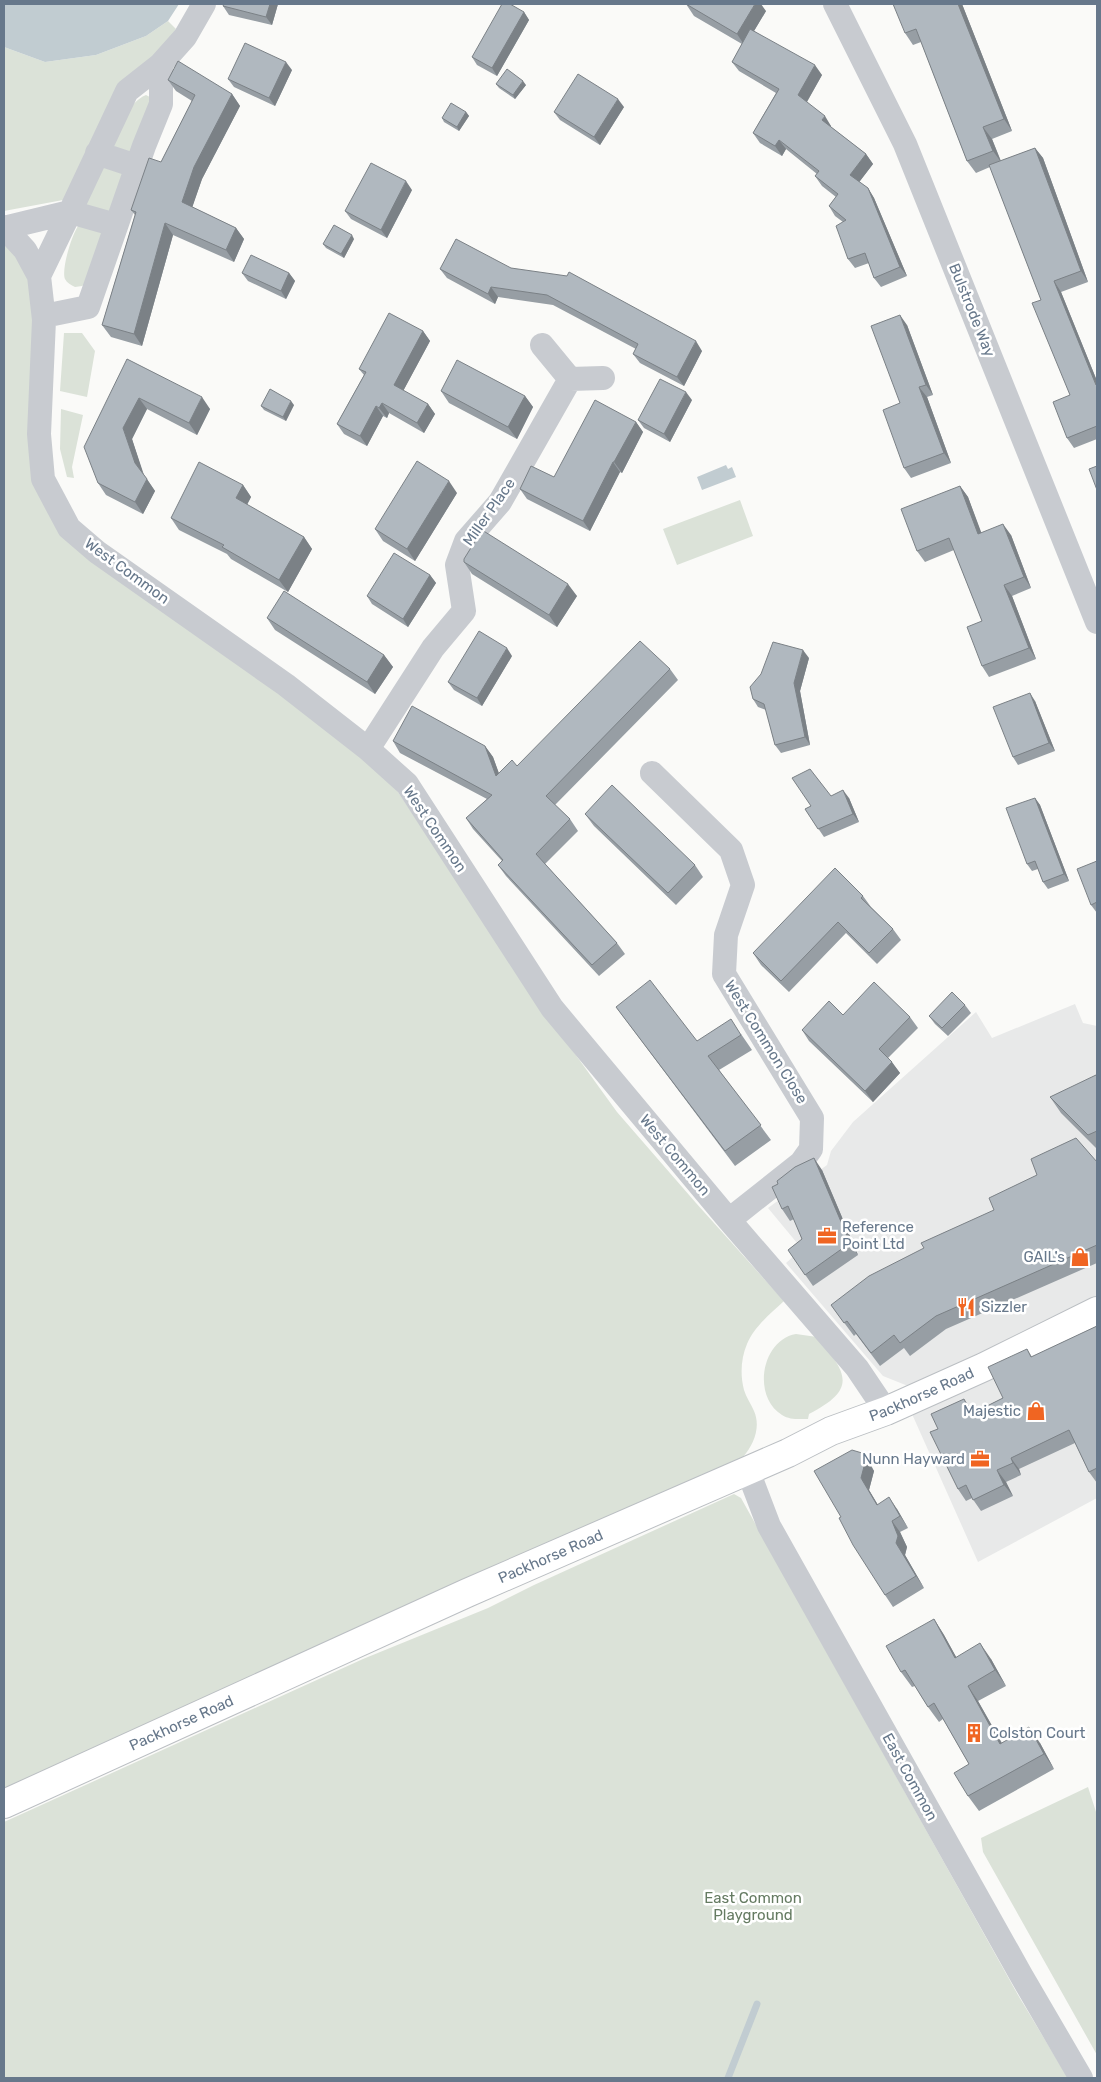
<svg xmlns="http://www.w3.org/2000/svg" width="1101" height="2082" viewBox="0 0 1101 2082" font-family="Rubik,sans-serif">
	<rect width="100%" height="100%" fill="#fafaf8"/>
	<path fill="#e8e9e9" d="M1075,1004L1083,1023L1097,1026V1498L978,1562L912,1414L928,1394L883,1376L786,1263L802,1249L768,1208L827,1165L831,1151L853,1122L976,1012L992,1038Z"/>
	<path fill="#dbe2d8" d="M168,21L176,29L63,200L4,211V47L45,62L96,55L146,36Z
		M146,95L152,98L134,159L107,150C115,134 128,102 146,95Z
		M99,165L125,171L114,212L84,209Z
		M79,225L105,234L87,283L82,286L75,287C71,285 67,283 65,279C61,270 72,233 79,225Z
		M4,242C44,277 38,351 40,400C41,433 42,466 43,500L304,705L394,786L544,1011L617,1112L696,1203L784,1301C771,1313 754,1327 747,1344C741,1358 740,1375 744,1390C746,1397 751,1404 754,1411C761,1427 754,1444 743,1457L466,1584L4,1789Z
		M64,333H82L95,351L87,397L60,391Z
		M61,409L83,415L72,467L74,478L67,477L60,449Z
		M740,500L753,536L677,565L663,529Z
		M796,1334L817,1337C847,1373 858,1389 809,1414L808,1419C798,1419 790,1420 782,1415C752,1397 761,1340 796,1334Z
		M734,1494L741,1498L1018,1995L1068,2078H4V1822L363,1659L488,1608L534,1585Z
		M1088,1787L1097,1815V2055L983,1852L981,1838Z"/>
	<path fill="#c1ccd1" d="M4,4H179L168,21L146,36L96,55L45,62L4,47Z
		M726,465L728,469L732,467L736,477L702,490L697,477Z"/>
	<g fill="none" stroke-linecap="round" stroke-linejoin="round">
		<path stroke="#c1ccd1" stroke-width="7" d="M728,2078L757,2004"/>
		<g stroke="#bbbfc3" stroke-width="30">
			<g id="major">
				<path id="s1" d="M4,1804L467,1593L788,1453L831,1431L886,1411L984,1367L1097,1311"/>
			</g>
		</g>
		<path stroke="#c8cbd0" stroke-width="24" d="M835,4L905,144L1097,622
			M97,153L136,166
			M4,227L25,250L39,276L44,320L39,434L43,479L69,528L97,552L286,685L368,749L407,784L552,1008L729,1220L857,1368L886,1411
			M4,228L70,212L127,91L160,65L185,37L204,4
			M39,276L70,212L116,225
			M44,316L88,307L144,146L161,104V64
			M570,379L603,378
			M368,749L433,648L464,611L457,565L466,541L500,502L570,379L542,345
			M652,773L731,850L743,885L726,935L724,974L812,1118L811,1149L801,1163L729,1220
			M748,1471L769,1526L1021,1975L1081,2078"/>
		<use href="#major" stroke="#fff" stroke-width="28"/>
	</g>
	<path fill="#979ea4" d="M278,4L272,25L229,15L223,6Z
		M686,4L766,11L754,31L822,75L807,102L831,126V127L866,154L873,164L859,182L868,188L874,198L907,276L881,287L874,278L869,263L855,268L848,259L843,222L835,216L829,206L836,197L822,186L815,176L817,174L786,149L782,156L760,143L753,133L776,93L739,71L732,62L742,44L694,16Z
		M962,4L1012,131L992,139L1001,161L1035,148L1043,158L1088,282L1061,292L1097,381V439L1074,448L1067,438L1070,395L1041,300L990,167L976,173L967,161L921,42L913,45L905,33Z
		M524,12L529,20L497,76L477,65L472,57Z
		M292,70L275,106L234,87L228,79Z
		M168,80L232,94L240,106L202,179L192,207L236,228L244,239L234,262L173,235L142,346L111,337L102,325L135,215L131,210L161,162L192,101L176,91Z
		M496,84L526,85L515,99L499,88Z
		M624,107L600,145L560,120L554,112Z
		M466,112L469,116L459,131L444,122L442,118Z
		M412,190L387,238L351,219L345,211Z
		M354,239L344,258L326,248L323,244Z
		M511,268L702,351L684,386L640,363L633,354L636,349L553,305L498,297L495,304L447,278L440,269Z
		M242,273H289L295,281L286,299L248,281Z
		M907,325L933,395L927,397L951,463L911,478L904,468L900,403Z
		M423,331L430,341L403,391L428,404L435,414L424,433L389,413L387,418L383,416L367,446L344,434L337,424L364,375L359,369Z
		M127,359L210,409L197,435L147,409L132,439L143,474L155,491L143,514L106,495L98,483Z
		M441,391L525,396L533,407L517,439L449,403Z
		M692,400L670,442L644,428L638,420Z
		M294,405L286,421L264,410L261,406Z
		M636,422L643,432L622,473L620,472L590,531L527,499L520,489L554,477Z
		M243,485L251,497L247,505L304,537L312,549L288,592L231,559L227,554L179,530L171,518Z
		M960,486L968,497L981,533L1011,535L1031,588L1012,596L1036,659L989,677L982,666V621L954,550L925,562L917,551Z
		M457,493L415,561L383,541L375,529Z
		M464,562L577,596L557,627L472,574Z
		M430,575L436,583L408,627L372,604L367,596Z
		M267,618L384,655L393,667L375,694L275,630Z
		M512,656L482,706L454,690L448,682Z
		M809,658L800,691L810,745L781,753L775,745L766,710L758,707L753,699Z
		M670,669L678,680L555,805L570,819L578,831L545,864L617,943L625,954L599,976L506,876L498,865L502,861L473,829L466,818L487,799L400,753L393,741L485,746L493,757L499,774L517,766Z
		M1035,701L1055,751L1018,765L1013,757Z
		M831,796L849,798L859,822L824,837L805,809Z
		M1035,798L1040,805L1069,881L1048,889L1043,882L1038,869L1032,871L1027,864Z
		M585,814L695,865L703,877L676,905L594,826Z
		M1097,861V913L1091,905Z
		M863,896L871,907L893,929L901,940L877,964L846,933L789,992L761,965L753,953Z
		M965,1005L971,1013L948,1036L935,1024L929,1016Z
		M616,1007L697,1041L741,1034L752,1050L719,1070L771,1140L735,1166Z
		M843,1015L910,1017L918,1028L888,1058L900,1073L873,1102L809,1041L802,1030Z
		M1097,1077V1149L1061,1113L1050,1097Z
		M1097,1162V1263L946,1329L910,1356L904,1348L880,1366L856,1334L854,1336L831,1305Z
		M822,1170L858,1255L813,1286L788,1250L802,1239L794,1219L790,1221L782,1209Z
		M1097,1326V1483L1089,1472L1075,1443L1019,1469L1021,1475L1006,1482L1013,1496L981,1511L972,1498L966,1501L958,1489L938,1429L972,1410L973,1413L1003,1398L1027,1349L1032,1357Z
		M871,1465L874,1471L869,1490L878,1505L897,1509L908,1528L900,1532L907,1547L905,1555L924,1588L893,1607L885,1595L841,1517Z
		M934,1619L944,1635L956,1657L991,1659L1006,1686L978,1701L1002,1743H1040L1054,1769L979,1811L968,1796L969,1764L943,1719L939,1722L928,1707L915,1686L912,1687L901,1672Z"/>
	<path fill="#7b8186" d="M270,4H278L272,25L266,17Z
		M755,4H761L766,11L745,46L737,34Z
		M958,4H962L1012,131L1004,119Z
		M524,12L529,20L497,76L492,68Z
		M286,62L292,70L275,106L269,98Z
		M815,65L822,75L805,105L798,95Z
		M523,81L526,85L515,99L513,95Z
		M232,94L240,106L202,179L190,214L182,202L194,167Z
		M618,99L624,107L600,145L594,137Z
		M466,112L469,116L459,131L457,127Z
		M825,116L831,126L828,129L822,120Z
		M983,127L992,139L1001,162L993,151Z
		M779,140L786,149L782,156L775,146Z
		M1035,148L1043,158L1088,282L1081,271Z
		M866,154L873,164L857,185L850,175Z
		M406,181L412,190L387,238L381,230Z
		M868,188L874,198L907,276L900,267Z
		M165,223L173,235L142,346L134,334Z
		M236,228L244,239L234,262L226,250Z
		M352,235L354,239L344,258L341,254Z
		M289,273L295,281L286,299L281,291Z
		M1054,281L1061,292L1097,381V387Z
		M491,287L498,297L495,304L488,294Z
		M900,315L907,325L933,395L926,385Z
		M423,331L430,341L401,395L394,385Z
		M696,341L702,351L684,386L677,377Z
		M919,387L927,397L951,463L944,453Z
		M686,392L692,400L670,442L664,434Z
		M525,396L533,407L517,439L508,427Z
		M202,397L210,409L197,435L189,423Z
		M139,398L147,409L132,439L144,475L135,463L123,428Z
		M291,401L294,405L286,421L283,417Z
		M382,403L389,413L387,418L379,408Z
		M428,404L435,414L424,433L417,423Z
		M376,406L383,416L367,446L360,436Z
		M636,422L643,432L622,473L614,462Z
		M613,462L620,472L590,531L583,521Z
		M147,479L155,491L143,514L135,502Z
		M449,481L457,493L415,561L407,549Z
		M243,485L251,497L244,510L236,498Z
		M960,486L968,497L986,545L978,534Z
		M1003,524L1011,535L1031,588L1024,577Z
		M304,537L312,549L288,592L279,580Z
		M430,575L436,583L408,627L403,619Z
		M568,584L577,596L557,627L549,615Z
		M1004,585L1012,596L1036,659L1029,648Z
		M507,648L512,656L482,706L477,698Z
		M803,650L809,658L800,691L810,745L805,737L794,683Z
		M384,655L393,667L375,694L367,682Z
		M1030,693L1035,701L1055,751L1049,743Z
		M485,746L493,757L504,787L496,776Z
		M843,790L849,798L859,822L853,814Z
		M1035,798L1040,805L1069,881L1064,874Z
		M892,1062L900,1073L873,1102L865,1091Z
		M814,1158L822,1170L858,1255L850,1243Z
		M964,1399L972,1410L980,1425L971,1414Z
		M862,1453L874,1471L869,1490L885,1517L877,1505L861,1478Z
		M1011,1458L1019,1469L1021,1475L1013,1463Z
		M997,1470L1006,1482L1013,1496L1004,1485Z
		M889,1497L897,1509L908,1528L900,1516Z
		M892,1521L900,1532L907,1547L905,1555L924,1588L916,1576L896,1543Z
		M934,1619L944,1635L965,1673L955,1658Z
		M980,1643L991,1659L1006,1686L995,1670Z
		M968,1686L978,1701L1011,1760L1000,1744Z
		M1029,1727L1040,1743L1054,1769L1044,1754Z"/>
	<path fill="#b0b8bf" stroke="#7b8186" d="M224,4H270L266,17L223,6Z
		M502,4H510L524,12L492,68L472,57Z
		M686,4H755L737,34Z
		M893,4H958L1004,119L983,127L993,151L967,161L916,29L905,33Z
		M750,29L815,65L798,95L825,116L822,120L866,154L850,175L868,188L900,267L874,278L865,253L848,259L836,226L846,220L829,206L838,194L815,176L819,171L779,140L775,146L753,133L779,89L732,62Z
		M245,43L286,62L269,98L228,79Z
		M178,61L232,94L194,167L182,202L236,228L226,250L165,223L134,334L102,325L136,212L131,210L149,158L161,162L195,95L168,80Z
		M507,69L523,81L513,95L496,84Z
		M578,74L618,99L594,137L554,112Z
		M451,103L466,112L457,127L442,118Z
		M1035,148L1081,271L1054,281L1096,385H1097V426L1067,438L1053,402L1070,395L1032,303L1041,300L989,165Z
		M371,163L406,181L381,230L345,211Z
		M334,225L352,235L341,254L323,244Z
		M456,239L511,268L567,276L569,272L696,341L677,377L633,354L638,344L547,295L491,287L488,294L440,269Z
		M251,255L289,273L281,291L242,273Z
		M389,313L423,331L394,385L428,404L417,423L382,403L379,408L376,406L360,436L337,424L366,372L359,369Z
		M900,315L926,385L919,387L944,453L904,468L883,410L900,403L871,326Z
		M127,359L202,397L189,423L139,398L123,428L135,463L147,479L135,502L98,483L84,447Z
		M457,360L525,396L508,427L441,391Z
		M660,379L686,392L664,434L638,420Z
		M270,389L291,401L283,417L261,406Z
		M595,400L636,422L614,462H613L583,521L520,489L531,466L554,477Z
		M417,461L449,481L407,549L375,529Z
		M199,462L243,485L236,498L304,537L279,580L222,547L224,545L171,518Z
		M1097,466V490L1089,469Z
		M960,486L978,534L1003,524L1024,577L1004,585L1029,648L982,666L967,627L982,621L949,538L917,551L901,509Z
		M482,530L568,584L549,615L464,562V559Z
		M394,553L430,575L403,619L367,596Z
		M284,591L384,655L367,682L267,618Z
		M479,631L507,648L477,698L448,682Z
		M640,641L670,669L546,796L570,819L536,854L617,943L592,965L498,865L503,860L466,818L492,795L393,741L412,706L485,746L496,776L512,760L517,766Z
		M773,642L803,650L794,683L805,737L775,745L764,704L753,699L750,687L761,674Z
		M1030,693L1049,743L1013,757L993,707Z
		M810,769L831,796L843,790L853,814L818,829L805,809L811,806L792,778Z
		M612,785L695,865L668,893L585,814Z
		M1035,798L1064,874L1043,882L1035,861L1027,864L1006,808Z
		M1097,861V902L1091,905L1077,869Z
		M835,868L863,896L861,898L893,929L869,953L838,922L781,981L753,953Z
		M650,980L697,1041L731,1019L741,1035L708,1056L761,1125L725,1151L616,1007Z
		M874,982L910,1017L879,1049L892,1062L865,1091L802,1030L829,1001L843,1015Z
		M952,992L965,1005L942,1028L929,1016Z
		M1096,1075L1097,1077V1131L1088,1135L1050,1097Z
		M1076,1138L1097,1162V1245L936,1316L900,1343L894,1335L871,1353L847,1321L844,1323L831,1305L869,1276L924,1248L921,1243L994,1210L989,1198L1037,1175L1031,1159Z
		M814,1158L850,1243L805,1275L788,1250L802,1239L788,1206L782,1209L772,1187L778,1184L777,1181L795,1167Z
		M1097,1326V1468L1089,1472L1069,1430L1011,1458L1013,1463L997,1470L1004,1485L973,1500L966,1485L958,1489L930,1432L938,1429L931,1414L964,1399L971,1414L1003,1398L988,1367L1027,1349L1031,1357Z
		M852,1450L862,1453L866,1459L861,1478L877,1505L889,1497L900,1516L892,1521L898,1536L896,1543L916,1576L885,1595L853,1545L839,1518L841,1517L814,1471Z
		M934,1619L955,1658L980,1643L995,1670L968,1686L1000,1744L1029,1727L1044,1754L968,1796L954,1773L969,1764L934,1703L928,1707L905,1670L901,1672L886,1646Z"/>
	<defs>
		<g id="office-bare" transform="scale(1.5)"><path d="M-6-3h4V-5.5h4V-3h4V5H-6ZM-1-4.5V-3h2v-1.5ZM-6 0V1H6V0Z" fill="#f06522" stroke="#fff" stroke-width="2.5" paint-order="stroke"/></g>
		<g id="shop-bare" transform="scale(1.5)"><path d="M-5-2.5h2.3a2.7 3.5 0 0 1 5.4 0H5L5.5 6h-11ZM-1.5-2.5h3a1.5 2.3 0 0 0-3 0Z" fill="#f06522" stroke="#fff" stroke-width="2.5" paint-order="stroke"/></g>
		<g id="restaurant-bare" transform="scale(1.5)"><path d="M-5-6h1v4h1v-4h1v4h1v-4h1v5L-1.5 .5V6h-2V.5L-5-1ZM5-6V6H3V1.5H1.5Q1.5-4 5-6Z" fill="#f06522" stroke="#fff" stroke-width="2.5" paint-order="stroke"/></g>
		<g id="building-bare" transform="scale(1.5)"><path d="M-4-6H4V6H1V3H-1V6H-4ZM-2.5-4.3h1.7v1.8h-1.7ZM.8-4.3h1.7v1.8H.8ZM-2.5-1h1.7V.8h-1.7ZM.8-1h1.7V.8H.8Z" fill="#f06522" stroke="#fff" stroke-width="2.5" paint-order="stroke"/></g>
	</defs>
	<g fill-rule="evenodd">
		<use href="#office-bare" x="827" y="1236"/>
		<use href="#shop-bare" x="1080" y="1257"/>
		<use href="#restaurant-bare" x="966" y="1307"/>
		<use href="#shop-bare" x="1036" y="1411"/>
		<use href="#office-bare" x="980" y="1459"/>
		<use href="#building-bare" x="974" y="1733"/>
	</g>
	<g text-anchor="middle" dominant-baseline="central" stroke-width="5" stroke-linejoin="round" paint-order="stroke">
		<g font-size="15" fill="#67788b" stroke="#fff">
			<text transform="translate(972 310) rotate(68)">Bulstrode Way</text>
			<text transform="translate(489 512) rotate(-55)">Miller Place</text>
			<text transform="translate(127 571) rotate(36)">West Common</text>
			<text transform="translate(435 829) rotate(56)">West Common</text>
			<text transform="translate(766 1042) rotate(58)">West Common Close</text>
			<text transform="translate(675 1155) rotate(50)">West Common</text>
			<text stroke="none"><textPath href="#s1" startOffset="1005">Packhorse Road</textPath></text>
			<text stroke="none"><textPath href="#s1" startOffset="600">Packhorse Road</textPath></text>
			<text stroke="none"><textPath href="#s1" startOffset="195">Packhorse Road</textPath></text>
			<text transform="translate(910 1777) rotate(61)">East Common</text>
		</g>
		<g font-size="15" fill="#67788b" stroke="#fff" text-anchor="start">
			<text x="842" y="1227">Reference<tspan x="842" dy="17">Point Ltd</tspan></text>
			<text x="1065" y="1257" text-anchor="end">GAIL's</text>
			<text x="981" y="1307">Sizzler</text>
			<text x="1021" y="1411" text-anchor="end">Majestic</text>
			<text x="965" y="1459" text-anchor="end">Nunn Hayward</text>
			<text x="989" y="1733">Colston Court</text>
		</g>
		<g font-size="15" fill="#657b62" stroke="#fff">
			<text x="753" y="1898">East Common<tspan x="753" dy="17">Playground</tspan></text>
		</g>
	</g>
	<rect width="1101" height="2082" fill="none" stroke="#67788b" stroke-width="10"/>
</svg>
